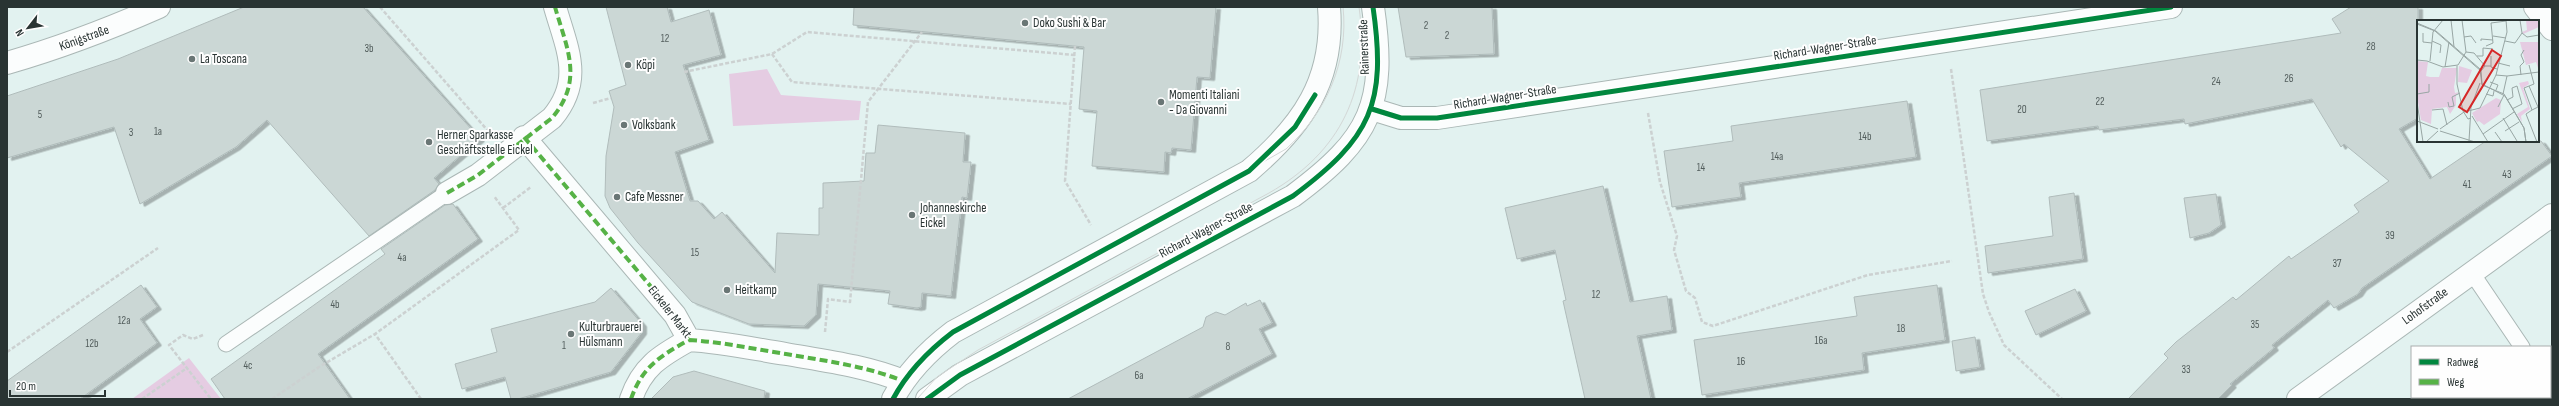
<svg xmlns="http://www.w3.org/2000/svg" width="2559" height="406" viewBox="0 0 2559 406" font-family="'Sofia Sans Condensed',sans-serif">
	<defs>
		<filter id="shadow"><feDropShadow dx="4.5" dy="2.5" stdDeviation="0" flood-color="#0004"/></filter>
	</defs>
	<rect width="100%" height="100%" fill="#e2f2f0"/>
	<path fill="#e5cce2" d="M767,69L781,95L861,101L859,120L733,126L729,74Z
		M189,358L221,399H132Z"/>
	<path fill="#cbd7d5" stroke="#b0bcbb" filter="url(#shadow)" d="M244,7H363L480,139L434,178L439,184L435,190L369,236L267,120L236,147L140,204L114,127L7,158V96L118,59Z
		M606,7H667L671,22L709,10L721,55L683,65L709,140L675,152L690,201H698L714,219L722,212L775,273L777,233L819,235V208H823V183L864,181L866,153H875L878,125L965,133L963,162H971L967,198L962,197L951,296L922,293L921,307L917,308L888,304L890,291L818,284L816,315L804,326L749,324L692,302L638,243L610,208L605,196L606,156L614,107L609,91L626,85Z
		M854,7H1216L1210,78L1197,77L1191,150L1172,148L1171,153L1165,152L1164,172L1092,166L1097,111L1079,109L1084,47L853,25Z
		M1398,7H1492L1494,54L1406,57Z
		M2351,7H2418V118L2399,129L2430,179L2486,141H2541L2552,156L2362,288L2358,294L2334,308L2328,300L2272,345L2274,348L2230,384L2232,385L2218,399H2128L2168,358L2164,354L2176,342L2233,297L2236,300L2289,256L2291,259L2359,212L2354,205L2389,181L2344,144L2341,147L2312,99L2185,124L2184,119L2099,130L2098,126L1987,141L1980,90L2341,33L2332,19Z
		M1907,101L1916,157L1739,183L1741,197L1672,207L1664,151L1733,141L1731,126Z
		M1603,186L1630,302L1667,296L1672,330L1637,336L1651,399H1585L1563,301L1566,300L1555,250L1517,259L1505,208Z
		M2074,193L2083,259L1988,273L1985,246L2053,236L2049,197Z
		M2216,194L2221,225L2209,233L2190,238L2184,198Z
		M453,204L478,239L318,354L350,399H225L211,379L385,254L381,249L445,205Z
		M141,285L157,307L140,319L157,343L80,399H7V381Z
		M1937,285L1945,340L1862,353L1864,370L1702,395L1694,340L1857,316L1854,297Z
		M611,288L642,324V332L611,372L518,399H511L505,377L462,389L455,364L497,352L491,329L595,302Z
		M2075,289L2086,311L2036,335L2025,311Z
		M1260,300L1272,323L1259,329L1272,354L1187,399H1068L1203,327L1206,317L1216,312L1225,315L1246,303L1247,306Z
		M1975,337L1980,367L1956,371L1952,341Z
		M694,371L765,391L764,399H651L673,377Z"/>
	<g fill="none" stroke-linecap="round" stroke-linejoin="round">
		<g stroke="#aab7b5" stroke-width="17">
			<path id="service" d="M2472,273L2522,347
				M226,344L447,193
				M2550,388L2552,391"/>
		</g>
		<g stroke="#aab7b5" stroke-width="24">
			<path id="minor" d="M1372,109L1401,118H1437L2171,7
				M524,137L675,315L689,340
				M447,193L478,175L552,118C584,80 567,49 555,7
				M689,340C722,342 754,349 786,354C826,361 866,366 903,381
				M631,399C642,367 660,356 689,340
				M2298,399L2552,215"/>
		</g>
		<g stroke="#aab7b5" stroke-width="24">
			<path id="tertiary" d="M2535,7L2552,29
				M7,63C59,48 109,29 159,7
				M893,399C908,371 928,351 953,332L1249,171C1302,126 1335,80 1329,7
				M927,399L960,375L1293,196C1371,138 1387,104 1373,7"/>
		</g>
		<path stroke="#ccd1d1" stroke-width="2.5" stroke-dasharray="4 2" stroke-linecap="butt" d="M380,7L489,132
			M1075,46L1065,181L1091,225
			M772,54L792,82L1071,104
			M1951,69L1983,294L1989,312L2004,345L2062,399
			M684,72L772,54L807,32L1075,55
			M593,103L611,98
			M1648,113L1660,182L1677,236L1674,250L1686,291L1695,298L1702,322L1713,326L1868,275L1952,261
			M503,208L531,187
			M825,332L828,299L850,302L868,102L922,32
			M203,335L193,339L183,335L169,345L211,399
			M7,352L158,248
			M142,399L187,368
			M272,399L319,367L375,334
			M421,399L375,334L519,230L494,196"/>
		<use href="#service" stroke="#fbfdfd" stroke-width="15"/>
		<use href="#minor" stroke="#fbfdfd" stroke-width="22"/>
		<use href="#tertiary" stroke="#fbfdfd" stroke-width="22"/>
		<path stroke="#d3d7d6" stroke-width="1" d="M893,399C908,371 928,351 953,332L1156,223L1286,149C1326,113 1349,62 1343,7
			M917,399L937,377L978,350L1269,193C1341,152 1371,89 1359,7"/>
		<path stroke="#56b246" stroke-width="4" stroke-dasharray="8 4" stroke-linecap="butt" d="M524,137L675,315L689,340
			M447,193L478,175L552,118C584,80 567,49 555,7
			M689,340C722,342 754,349 786,354C826,361 866,366 903,381
			M631,399C642,367 660,356 689,340"/>
		<g stroke="#fefefe" stroke-width="8">
			<path id="cycleway" d="M1372,109L1401,118H1437L2171,7
				M893,399C908,371 928,351 953,332L1249,171L1295,127L1315,95
				M927,399L960,375L1293,196C1371,138 1387,104 1373,7"/>
		</g>
		<use href="#cycleway" stroke="#00873e" stroke-width="5"/>
	</g>
	<g fill="#6a7675" stroke="#fefefe" stroke-width="1.5">
		<circle cx="1025" cy="23" r="4"/>
		<circle cx="192" cy="59" r="4"/>
		<circle cx="628" cy="65" r="4"/>
		<circle cx="1161" cy="102" r="4"/>
		<circle cx="624" cy="125" r="4"/>
		<circle cx="429" cy="142" r="4"/>
		<circle cx="617" cy="197" r="4"/>
		<circle cx="912" cy="215" r="4"/>
		<circle cx="727" cy="290" r="4"/>
		<circle cx="571" cy="334" r="4"/>
	</g>
	<g text-anchor="middle" dominant-baseline="central" stroke-width="4" stroke-linejoin="round" paint-order="stroke">
		<g font-size="11" fill="#535e5d">
			<text x="1426" y="25">2</text>
			<text x="1447" y="35">2</text>
			<text x="665" y="38">12</text>
			<text x="2371" y="46">28</text>
			<text x="369" y="48">3b</text>
			<text x="2289" y="78">26</text>
			<text x="2216" y="81">24</text>
			<text x="2100" y="101">22</text>
			<text x="2022" y="109">20</text>
			<text x="40" y="114">5</text>
			<text x="158" y="131">1a</text>
			<text x="131" y="132">3</text>
			<text x="1865" y="136">14b</text>
			<text x="1777" y="156">14a</text>
			<text x="1701" y="167">14</text>
			<text x="2507" y="174">43</text>
			<text x="2467" y="184">41</text>
			<text x="2390" y="235">39</text>
			<text x="695" y="252">15</text>
			<text x="402" y="257">4a</text>
			<text x="2337" y="263">37</text>
			<text x="1596" y="294">12</text>
			<text x="335" y="304">4b</text>
			<text x="124" y="320">12a</text>
			<text x="2255" y="324">35</text>
			<text x="1901" y="328">18</text>
			<text x="1821" y="340">16a</text>
			<text x="92" y="343">12b</text>
			<text x="564" y="345">1</text>
			<text x="1228" y="346">8</text>
			<text x="1741" y="361">16</text>
			<text x="248" y="365">4c</text>
			<text x="2186" y="369">33</text>
			<text x="1139" y="375">6a</text>
		</g>
		<g font-size="13" fill="#293433" stroke="#fefefe" text-anchor="start">
			<text x="1033" y="23">Doko Sushi &amp; Bar</text>
			<text x="200" y="59">La Toscana</text>
			<text x="636" y="65">Köpi</text>
			<text x="1169" y="95">Momenti Italiani<tspan x="1169" dy="15">- Da Giovanni</tspan></text>
			<text x="632" y="125">Volksbank</text>
			<text x="437" y="135">Herner Sparkasse<tspan x="437" dy="15">Geschäftsstelle Eickel</tspan></text>
			<text x="625" y="197">Cafe Messner</text>
			<text x="920" y="208">Johanneskirche<tspan x="920" dy="15">Eickel</tspan></text>
			<text x="735" y="290">Heitkamp</text>
			<text x="579" y="327">Kulturbrauerei<tspan x="579" dy="15">Hülsmann</tspan></text>
		</g>
		<g font-size="13" fill="#293433" stroke="#fefefe">
			<text transform="translate(84 38) rotate(-20)">Königstraße</text>
			<text transform="translate(1364 47) rotate(-92)">Rainerstraße</text>
			<text transform="translate(1825 48) rotate(-9)">Richard-Wagner-Straße</text>
			<text transform="translate(1505 97) rotate(-9)">Richard-Wagner-Straße</text>
			<text transform="translate(1206 230) rotate(-28)">Richard-Wagner-Straße</text>
			<text transform="translate(2425 306) rotate(-36)">Lohofstraße</text>
			<text transform="translate(670 312) rotate(52)">Eickeler Markt</text>
		</g>
	</g>
	<g transform="translate(2417 20)">
		<rect width="122" height="122" fill="#e2f2f0"/>
		<path d="M109,0H122V7L106,14L105,12L110,10ZM103,22H122V51L119,42L109,45ZM0,41L11,42L9,56L13,57H22L25,48H40L37,67L38,73L42,72L39,75V85L33,94L30,87L15,89L14,104L4,100L0,76ZM42,46L55,50L50,63L41,62ZM79,78L84,80L83,94L67,105L62,101L60,102L55,93Z" fill="#e5cce2"/>
		<path d="M111,61L112,64L106,68L113,89L104,96L105,102L100,94L111,87L102,63Z" fill="#e8cce4"/>
		<path fill="none" stroke="#98a6a4" stroke-width="1" d="M34,0L37,27M103,0L105,13M0,3L19,11L63,49L65,65L87,74L107,108L109,122M0,4L18,11L64,51M6,13V22L15,23M105,13L110,17L122,15M76,16L89,18M47,17L54,16L59,23M15,21L24,25L23,33M64,21V19L76,20M88,21L98,23L105,13M69,26L76,23L74,3L89,1M49,32L57,33L68,46M60,36H66V28L76,29M74,36V47L80,49M0,40L10,41L26,47L41,45L49,32L45,0M13,41L16,12L26,0M81,43L93,46M112,45L117,64L107,68L115,90L109,94L120,122M40,46V64L46,91L51,99L54,98M28,47L32,22M64,51L65,64L88,76L107,108L109,122M64,51L68,46H74M79,55L90,12L89,0M79,55L90,56L122,52M104,55L103,46L107,42L104,35L107,30M73,62L81,65L79,70M112,66L121,87L115,90M0,74L12,72V64M69,74L76,76L77,71M86,74L90,56M90,80L96,77L95,68L100,66L105,84L95,89M0,82L6,122M31,82L32,87L37,86L35,77L43,73M81,87L87,75M15,90L26,89L30,105M55,96L71,122M86,98L100,121M0,101L21,109M23,109L47,92L63,88L79,55M23,111L58,122M88,111L102,102M78,112L85,122M66,114L97,92M52,121L54,87L63,63M9,122L21,111"/>
		<path fill="#d62828" fill-opacity="0.15" stroke="#d62828" stroke-width="2" d="M75,30L84,36L50,92L42,87Z"/>
		<rect width="122" height="122" fill="none" stroke="#293433" stroke-width="2"/>
	</g>
	<rect width="2559" height="406" fill="none" stroke="#293433" stroke-width="16"/>
	<rect x="2411" y="346" width="140" height="52" fill="#fefefe" stroke="#a9adad"/>
	<rect x="2419" y="359" width="20" height="6" fill="#00873e" stroke="#a9adad"/>
	<text x="2447" y="366" font-size="12" fill="#293433">Radweg</text>
	<rect x="2419" y="379" width="20" height="6" fill="#56b246" stroke="#a9adad"/>
	<text x="2447" y="386" font-size="12" fill="#293433">Weg</text>
	<g transform="translate(28 28) rotate(239)" stroke="#fefefe" stroke-width="3" paint-order="stroke">
	<path d="M0-3L7 15L0 10L-7 15Z" fill="#293433"/>
	<text y="-6" font-size="11" font-weight="bold" text-anchor="middle" fill="#293433">N</text>
	</g>
	<path d="M10 390v6h95v-6" fill="none" stroke="#293433" stroke-width="2"/>
	<text x="16" y="390" font-size="12" fill="#293433" stroke="#fefefe" stroke-width="3" paint-order="stroke">20 m</text>
</svg>
